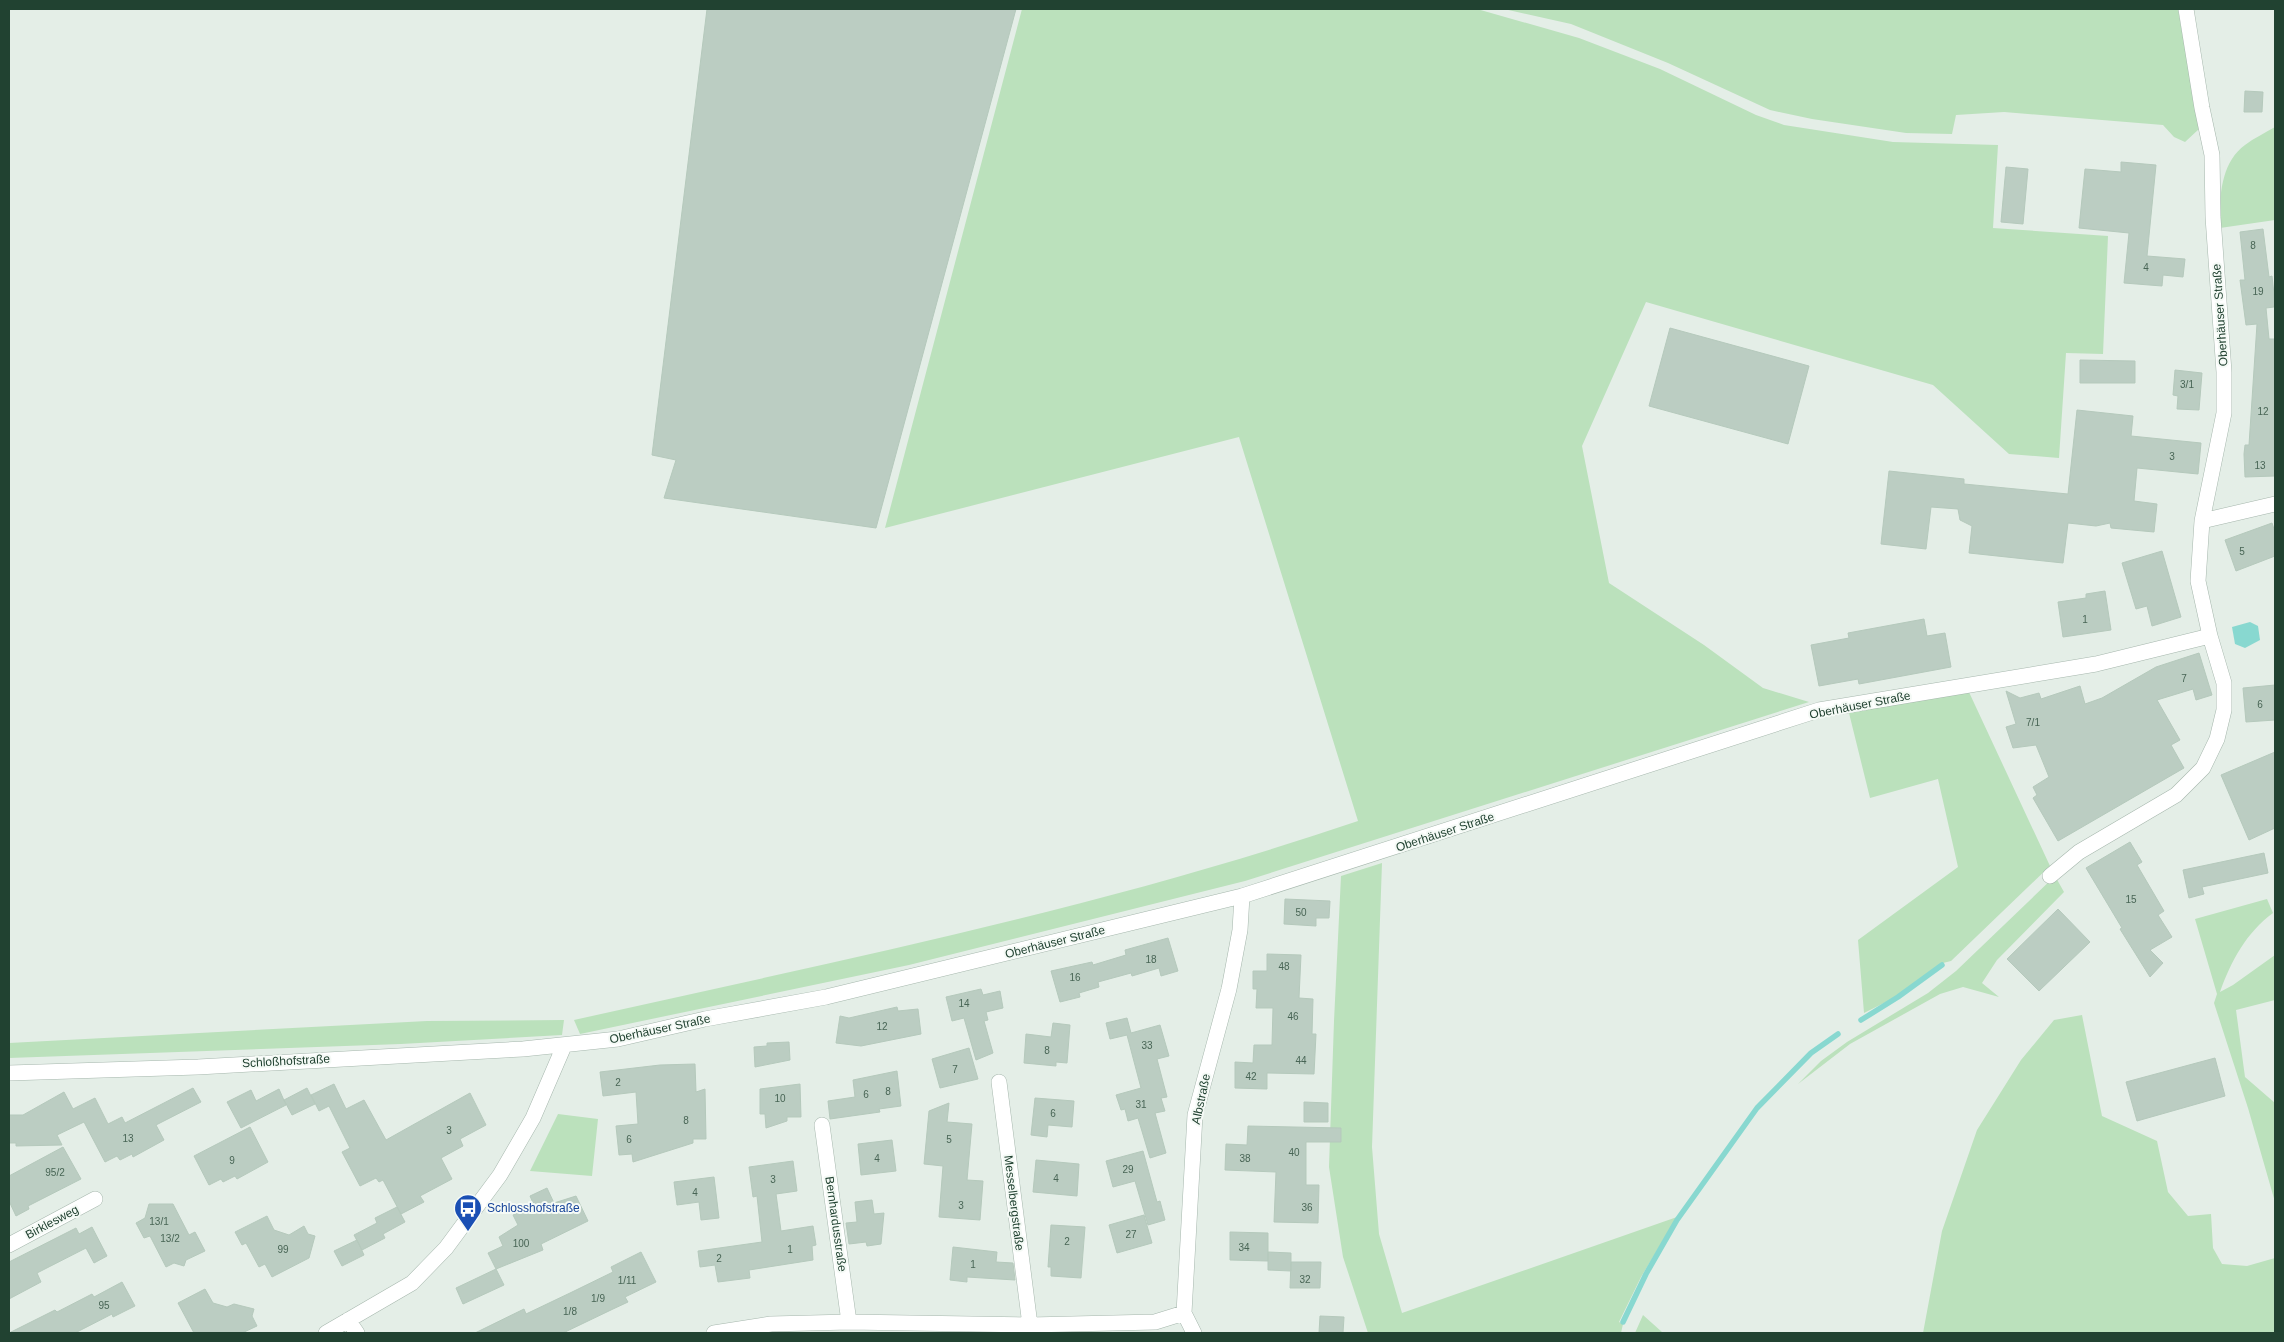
<svg xmlns="http://www.w3.org/2000/svg" width="2284" height="1342" viewBox="0 0 2284 1342" font-family="Arial,sans-serif">
	<rect width="100%" height="100%" fill="#e4eee7"/>
	<path fill="#bbe1bc" d="M1022,9H1477L1579,38L1660,69L1756,115L1784,125L1893,142L1998,145L1993,228L2108,236L2103,354L2066,353L2059,458L2009,454L1933,385L1646,302L1582,446L1609,583L1704,645L1763,688L1809,702L1245,881L909,965L580,1034L574,1020C837,961 1102,908 1358,821L1239,437L885,528Z
		M1504,9H2178L2199,129L2185,142L2174,137L2163,125L2004,112L1956,115L1952,134L1906,133L1812,119L1770,110L1668,63L1571,24Z
		M2275,127V220L2220,228C2219,200 2220,163 2245,145C2254,138 2265,133 2275,127Z
		M1968,690L2050,866L1951,961L1943,963L1898,996L1864,1013L1858,940L1958,867L1938,779L1870,798L1849,713Z
		M1382,863L1372,1147L1379,1234L1402,1313L1677,1217L1641,1277L1619,1322L1623,1324L1621,1333H1368L1343,1257L1329,1167L1334,1021L1341,876Z
		M2055,876L2064,892L1997,960L1982,983L1999,997L1963,987L1940,994L1850,1044L1798,1084L1821,1061L1847,1042L1928,993L1956,971Z
		M2267,899L2273,913C2246,933 2231,961 2220,992L2233,985L2275,955V1000L2236,1010L2245,1077L2275,1103V1202L2248,1108L2214,1003L2217,994L2195,919Z
		M2082,1015L2102,1116L2157,1141L2168,1192L2188,1216L2211,1214L2213,1248L2222,1264L2247,1266L2275,1258V1333H1923L1942,1231L1977,1130L2021,1060L2054,1020Z
		M564,1020L562,1035L401,1044L9,1058V1043L427,1021Z
		M558,1114L598,1119L592,1176L530,1171Z
		M1643,1315L1662,1332L1668,1333H1635Z"/>
	<path fill="#88d8d0" d="M2250,622L2258,626L2260,640L2245,648L2235,644L2232,627Z"/>
	<g fill="none" stroke-linecap="round" stroke-linejoin="round">
		<path stroke="#88d8d0" stroke-width="5.5" d="M1861,1020L1898,997L1942,965
			M1623,1322L1646,1274L1677,1220L1757,1108L1811,1053L1838,1034"/>
	</g>
	<path fill="#bbcdc2" stroke="#b5c9bc" d="M707,9H1016L876,528L664,498L676,460L652,455Z
		M2245,91L2263,92L2262,112H2244Z
		M2121,162L2156,165L2147,256L2185,259L2183,277L2163,275L2162,286L2124,283L2129,233L2079,228L2085,169L2121,172Z
		M2006,167L2028,169L2023,224L2001,222Z
		M2263,229L2269,277L2272,276L2275,303L2274,307L2266,308L2269,339H2275V476L2245,477L2244,454L2245,445H2249L2257,324L2246,325L2240,280H2245L2240,232Z
		M1670,328L1809,366L1788,444L1649,406Z
		M2080,360L2135,361V383H2080Z
		M2175,370L2202,373L2199,410L2177,409L2178,396L2173,395Z
		M2077,410L2133,416L2131,436L2201,443L2198,474L2137,468L2134,501L2157,504L2154,532L2111,528L2110,523L2096,526L2068,523L2063,563L1969,553L1972,526L1960,520L1958,509L1931,507L1926,549L1881,544L1889,471L1964,479V484L2068,494Z
		M2272,523L2275,532V556L2236,571L2225,540Z
		M2162,551L2181,617L2152,626L2147,606L2136,609L2122,563Z
		M2105,591L2111,630L2063,637L2058,602L2086,598V594Z
		M1924,619L1927,636L1945,633L1951,667L1859,684L1858,679L1819,686L1811,645L1849,638L1848,633Z
		M2199,653L2212,695L2196,700L2193,689L2157,700L2180,740L2171,745L2184,768L2058,841L2033,798L2037,795L2033,787L2049,777L2036,745L2013,748L2006,727L2016,724L2006,691L2020,698L2039,693L2041,699L2080,686L2085,704L2102,698L2156,667Z
		M2275,685V720L2246,722L2243,688Z
		M2275,752V828L2249,840L2221,775Z
		M2130,842L2142,862L2137,865L2164,911L2158,915L2172,937L2150,950L2163,963L2150,977L2120,929L2122,928L2086,868Z
		M2264,853L2268,873L2202,887L2204,894L2189,898L2183,870Z
		M1285,899L1330,901L1329,918H1316V926L1284,924Z
		M2058,909L2090,942L2039,991L2007,959Z
		M1168,938L1178,971L1161,976L1159,968L1132,976L1131,973L1098,982L1099,987L1079,993L1080,997L1060,1002L1051,971L1092,962L1093,965L1126,955L1125,950Z
		M1267,954L1301,955L1299,998L1313,999L1312,1034H1316L1314,1074L1267,1073V1089L1235,1088V1062L1253,1063L1254,1045H1272L1273,1008H1256L1257,989H1253V971H1267Z
		M981,989L983,995L1000,991L1003,1008L986,1012L988,1020L984,1021L993,1053L976,1060L964,1018L952,1021L946,997Z
		M897,1007L898,1011L918,1009L921,1034L861,1046L836,1043L840,1016L849,1018Z
		M1127,1018L1131,1033L1160,1025L1169,1056L1157,1059L1167,1097L1161,1098L1165,1111L1155,1113L1166,1153L1150,1158L1138,1118L1128,1121L1125,1109L1121,1110L1116,1095L1141,1088L1127,1035L1110,1039L1106,1023Z
		M1053,1023L1070,1025L1067,1063L1056,1062V1066L1024,1063L1026,1034L1051,1037Z
		M789,1042L790,1060L755,1067L754,1047L767,1046V1043Z
		M969,1048L978,1079L940,1088L932,1059Z
		M2215,1058L2225,1096L2137,1121L2126,1082Z
		M695,1064L696,1092L705,1089L706,1139H693V1143L633,1162L632,1154L619,1155L616,1126L638,1124L636,1092L603,1096L600,1072L660,1065Z
		M897,1071L901,1106L879,1109L880,1112L830,1119L828,1101L855,1097L853,1080Z
		M334,1084L346,1109L364,1100L386,1140L470,1093L486,1125L460,1139L463,1146L441,1158L452,1179L420,1196L424,1202L401,1214L383,1180L379,1182L376,1178L360,1186L342,1152L350,1148L329,1106L319,1111L311,1095Z
		M800,1084L801,1117H787V1121L766,1128L765,1114H760V1089Z
		M193,1088L201,1102L156,1125L164,1140L133,1157L132,1154L120,1160L117,1156L105,1162L84,1122L57,1135L62,1145L16,1146V1143H9V1115H23L64,1092L73,1109L95,1098L108,1124L122,1117L125,1123Z
		M307,1088L315,1104L292,1115L284,1100Z
		M279,1089L286,1105L241,1128L227,1102L251,1090L256,1101Z
		M1035,1098L1074,1101L1072,1127L1048,1125L1047,1137L1031,1135Z
		M1304,1102L1328,1103V1122H1304Z
		M949,1103L947,1122L972,1124L967,1180L983,1181L980,1220L939,1217L943,1166L924,1164L929,1111Z
		M1248,1126L1341,1128V1142H1306V1185H1319L1318,1223L1274,1222L1276,1172L1225,1170L1226,1144L1247,1145Z
		M250,1127L268,1162L237,1179L235,1176L223,1182L221,1179L209,1185L194,1156Z
		M892,1140L896,1171L861,1175L858,1144Z
		M63,1147L81,1179L28,1206L29,1209L16,1216L9,1201V1176Z
		M1143,1151L1157,1202L1160,1201L1165,1220L1148,1225L1135,1181L1113,1187L1106,1161Z
		M1036,1160L1079,1164L1077,1196L1033,1192Z
		M793,1161L797,1191L776,1194L781,1231L813,1226L816,1245L812,1246L813,1260L749,1270L750,1278L718,1282L715,1265L700,1267L698,1251L762,1242L757,1196L753,1197L749,1167Z
		M714,1177L719,1218L701,1220L699,1202L677,1205L674,1182Z
		M547,1188L554,1203L576,1196L588,1221L541,1244L543,1250L496,1269L488,1253L503,1246L499,1237L518,1225L513,1215L534,1205L530,1196Z
		M872,1200L874,1214L884,1213L881,1244L867,1246L866,1242L849,1244L846,1223L857,1222L855,1202Z
		M149,1204H173L189,1235L195,1232L205,1251L186,1260L184,1266L174,1263L166,1267L150,1236L144,1238L136,1223L145,1218Z
		M397,1207L405,1222L383,1234L385,1238L362,1250L354,1235L377,1223L375,1218Z
		M1144,1215L1152,1243L1117,1253L1109,1225Z
		M267,1216L274,1230L289,1235L304,1226L308,1234L315,1236L309,1258L272,1277L265,1264L259,1267L246,1243L242,1245L235,1232Z
		M1051,1225L1085,1227L1081,1278L1051,1276V1267H1048Z
		M92,1227L107,1256L94,1263L86,1248L37,1273L41,1282L9,1299V1262L76,1228L79,1234Z
		M1230,1232L1268,1233V1261L1230,1260Z
		M357,1240L364,1255L342,1266L334,1251Z
		M953,1247L997,1252L996,1262L1013,1263L1015,1280L967,1277V1282L950,1280Z
		M641,1252L656,1282L625,1297L628,1302L613,1309L563,1333H475L524,1309L526,1314L570,1293L613,1272L611,1267Z
		M1268,1252L1291,1253V1271L1268,1270Z
		M1291,1262H1321L1320,1288H1290Z
		M496,1269L504,1285L463,1304L456,1288Z
		M122,1282L135,1306L113,1317L112,1314L75,1333H9L55,1310L57,1312L92,1294L94,1297Z
		M205,1289L213,1303L227,1307L234,1304L254,1309L252,1316L257,1326L242,1333H194L178,1303Z
		M1320,1316L1344,1317L1343,1333H1319Z"/>
	<g fill="none" stroke-linecap="round" stroke-linejoin="round">
		<g stroke="#a6b7ad" stroke-width="16">
			<path id="minor" d="M2202,521L2275,504
				M2050,876L2079,852L2176,795L2203,768L2217,739L2224,710V683L2210,636L2198,581L2202,521L2224,413V372L2213,217L2212,155L2202,108L2186,9
				M9,1073L198,1067L523,1049L618,1039L705,1019L826,997L1242,896L1819,710L2096,664L2210,636
				M999,1082L1030,1325
				M822,1125L849,1322
				M9,1245L95,1199
				M348,1320L357,1333
				M326,1333L412,1283L446,1248L500,1175L533,1118L564,1046
				M714,1333L771,1324L849,1322L1030,1325L1155,1322L1184,1313
				M1194,1333L1184,1313L1195,1115L1229,989L1240,930L1242,896"/>
		</g>
		<use href="#minor" stroke="#fff" stroke-width="15"/>
	</g>
	<defs>
		<g id="bus-pin" transform="scale(1.4375)"><path d="M0 17L-7.5 6A9.5 9.5 0 1 1 7.5 6Z" fill="#1a4fb4" stroke="#f5faf6"/><path d="M-5-6H5V4H4V6H2V4H-2V6H-4V4H-5ZM-3.5-4V0h7V-4ZM-3.5 1.2v1.5H-2V1.2ZM2 1.2v1.5H3.5V1.2Z" fill="#fff"/></g>
	</defs>
	<g fill-rule="evenodd">
		<use href="#bus-pin" x="468" y="1208"/>
	</g>
	<g text-anchor="middle" dominant-baseline="central" stroke-width="4" stroke-linejoin="round" paint-order="stroke">
		<g font-size="10" fill="#486555">
			<text x="2253" y="245">8</text>
			<text x="2146" y="267">4</text>
			<text x="2258" y="291">19</text>
			<text x="2187" y="384">3/1</text>
			<text x="2263" y="411">12</text>
			<text x="2172" y="456">3</text>
			<text x="2260" y="465">13</text>
			<text x="2242" y="551">5</text>
			<text x="2085" y="619">1</text>
			<text x="2184" y="678">7</text>
			<text x="2260" y="704">6</text>
			<text x="2033" y="722">7/1</text>
			<text x="2131" y="899">15</text>
			<text x="1301" y="912">50</text>
			<text x="1151" y="959">18</text>
			<text x="1284" y="966">48</text>
			<text x="1075" y="977">16</text>
			<text x="964" y="1003">14</text>
			<text x="1293" y="1016">46</text>
			<text x="882" y="1026">12</text>
			<text x="1147" y="1045">33</text>
			<text x="1047" y="1050">8</text>
			<text x="1301" y="1060">44</text>
			<text x="955" y="1069">7</text>
			<text x="1251" y="1076">42</text>
			<text x="618" y="1082">2</text>
			<text x="888" y="1091">8</text>
			<text x="866" y="1094">6</text>
			<text x="780" y="1098">10</text>
			<text x="1141" y="1104">31</text>
			<text x="1053" y="1113">6</text>
			<text x="686" y="1120">8</text>
			<text x="449" y="1130">3</text>
			<text x="128" y="1138">13</text>
			<text x="629" y="1139">6</text>
			<text x="949" y="1139">5</text>
			<text x="1294" y="1152">40</text>
			<text x="877" y="1158">4</text>
			<text x="1245" y="1158">38</text>
			<text x="232" y="1160">9</text>
			<text x="1128" y="1169">29</text>
			<text x="55" y="1172">95/2</text>
			<text x="1056" y="1178">4</text>
			<text x="773" y="1179">3</text>
			<text x="695" y="1192">4</text>
			<text x="961" y="1205">3</text>
			<text x="1307" y="1207">36</text>
			<text x="159" y="1221">13/1</text>
			<text x="1131" y="1234">27</text>
			<text x="170" y="1238">13/2</text>
			<text x="1067" y="1241">2</text>
			<text x="521" y="1243">100</text>
			<text x="1244" y="1247">34</text>
			<text x="283" y="1249">99</text>
			<text x="790" y="1249">1</text>
			<text x="719" y="1258">2</text>
			<text x="973" y="1264">1</text>
			<text x="1305" y="1279">32</text>
			<text x="627" y="1280">1/11</text>
			<text x="598" y="1298">1/9</text>
			<text x="104" y="1305">95</text>
			<text x="570" y="1311">1/8</text>
		</g>
		<g font-size="12" fill="#214231" stroke="#f5faf6">
			<text transform="translate(2220 315) rotate(-94)">Oberhäuser Straße</text>
			<text transform="translate(1860 705) rotate(-11)">Oberhäuser Straße</text>
			<text transform="translate(1445 832) rotate(-18)">Oberhäuser Straße</text>
			<text transform="translate(1055 942) rotate(-14)">Oberhäuser Straße</text>
			<text transform="translate(660 1029) rotate(-12)">Oberhäuser Straße</text>
			<text transform="translate(286 1061) rotate(-3)">Schloßhofstraße</text>
			<text transform="translate(1201 1099) rotate(-78)">Albstraße</text>
			<text transform="translate(1014 1203) rotate(83)">Messelbergstraße</text>
			<text transform="translate(52 1222) rotate(-28)">Birklesweg</text>
			<text transform="translate(836 1224) rotate(82)">Bernhardusstraße</text>
		</g>
		<g font-size="12" fill="#164399" stroke="#f5faf6" text-anchor="start">
			<text x="487" y="1208">Schlosshofstraße</text>
		</g>
	</g>
	<rect width="2284" height="1342" fill="none" stroke="#214231" stroke-width="20"/>
</svg>
